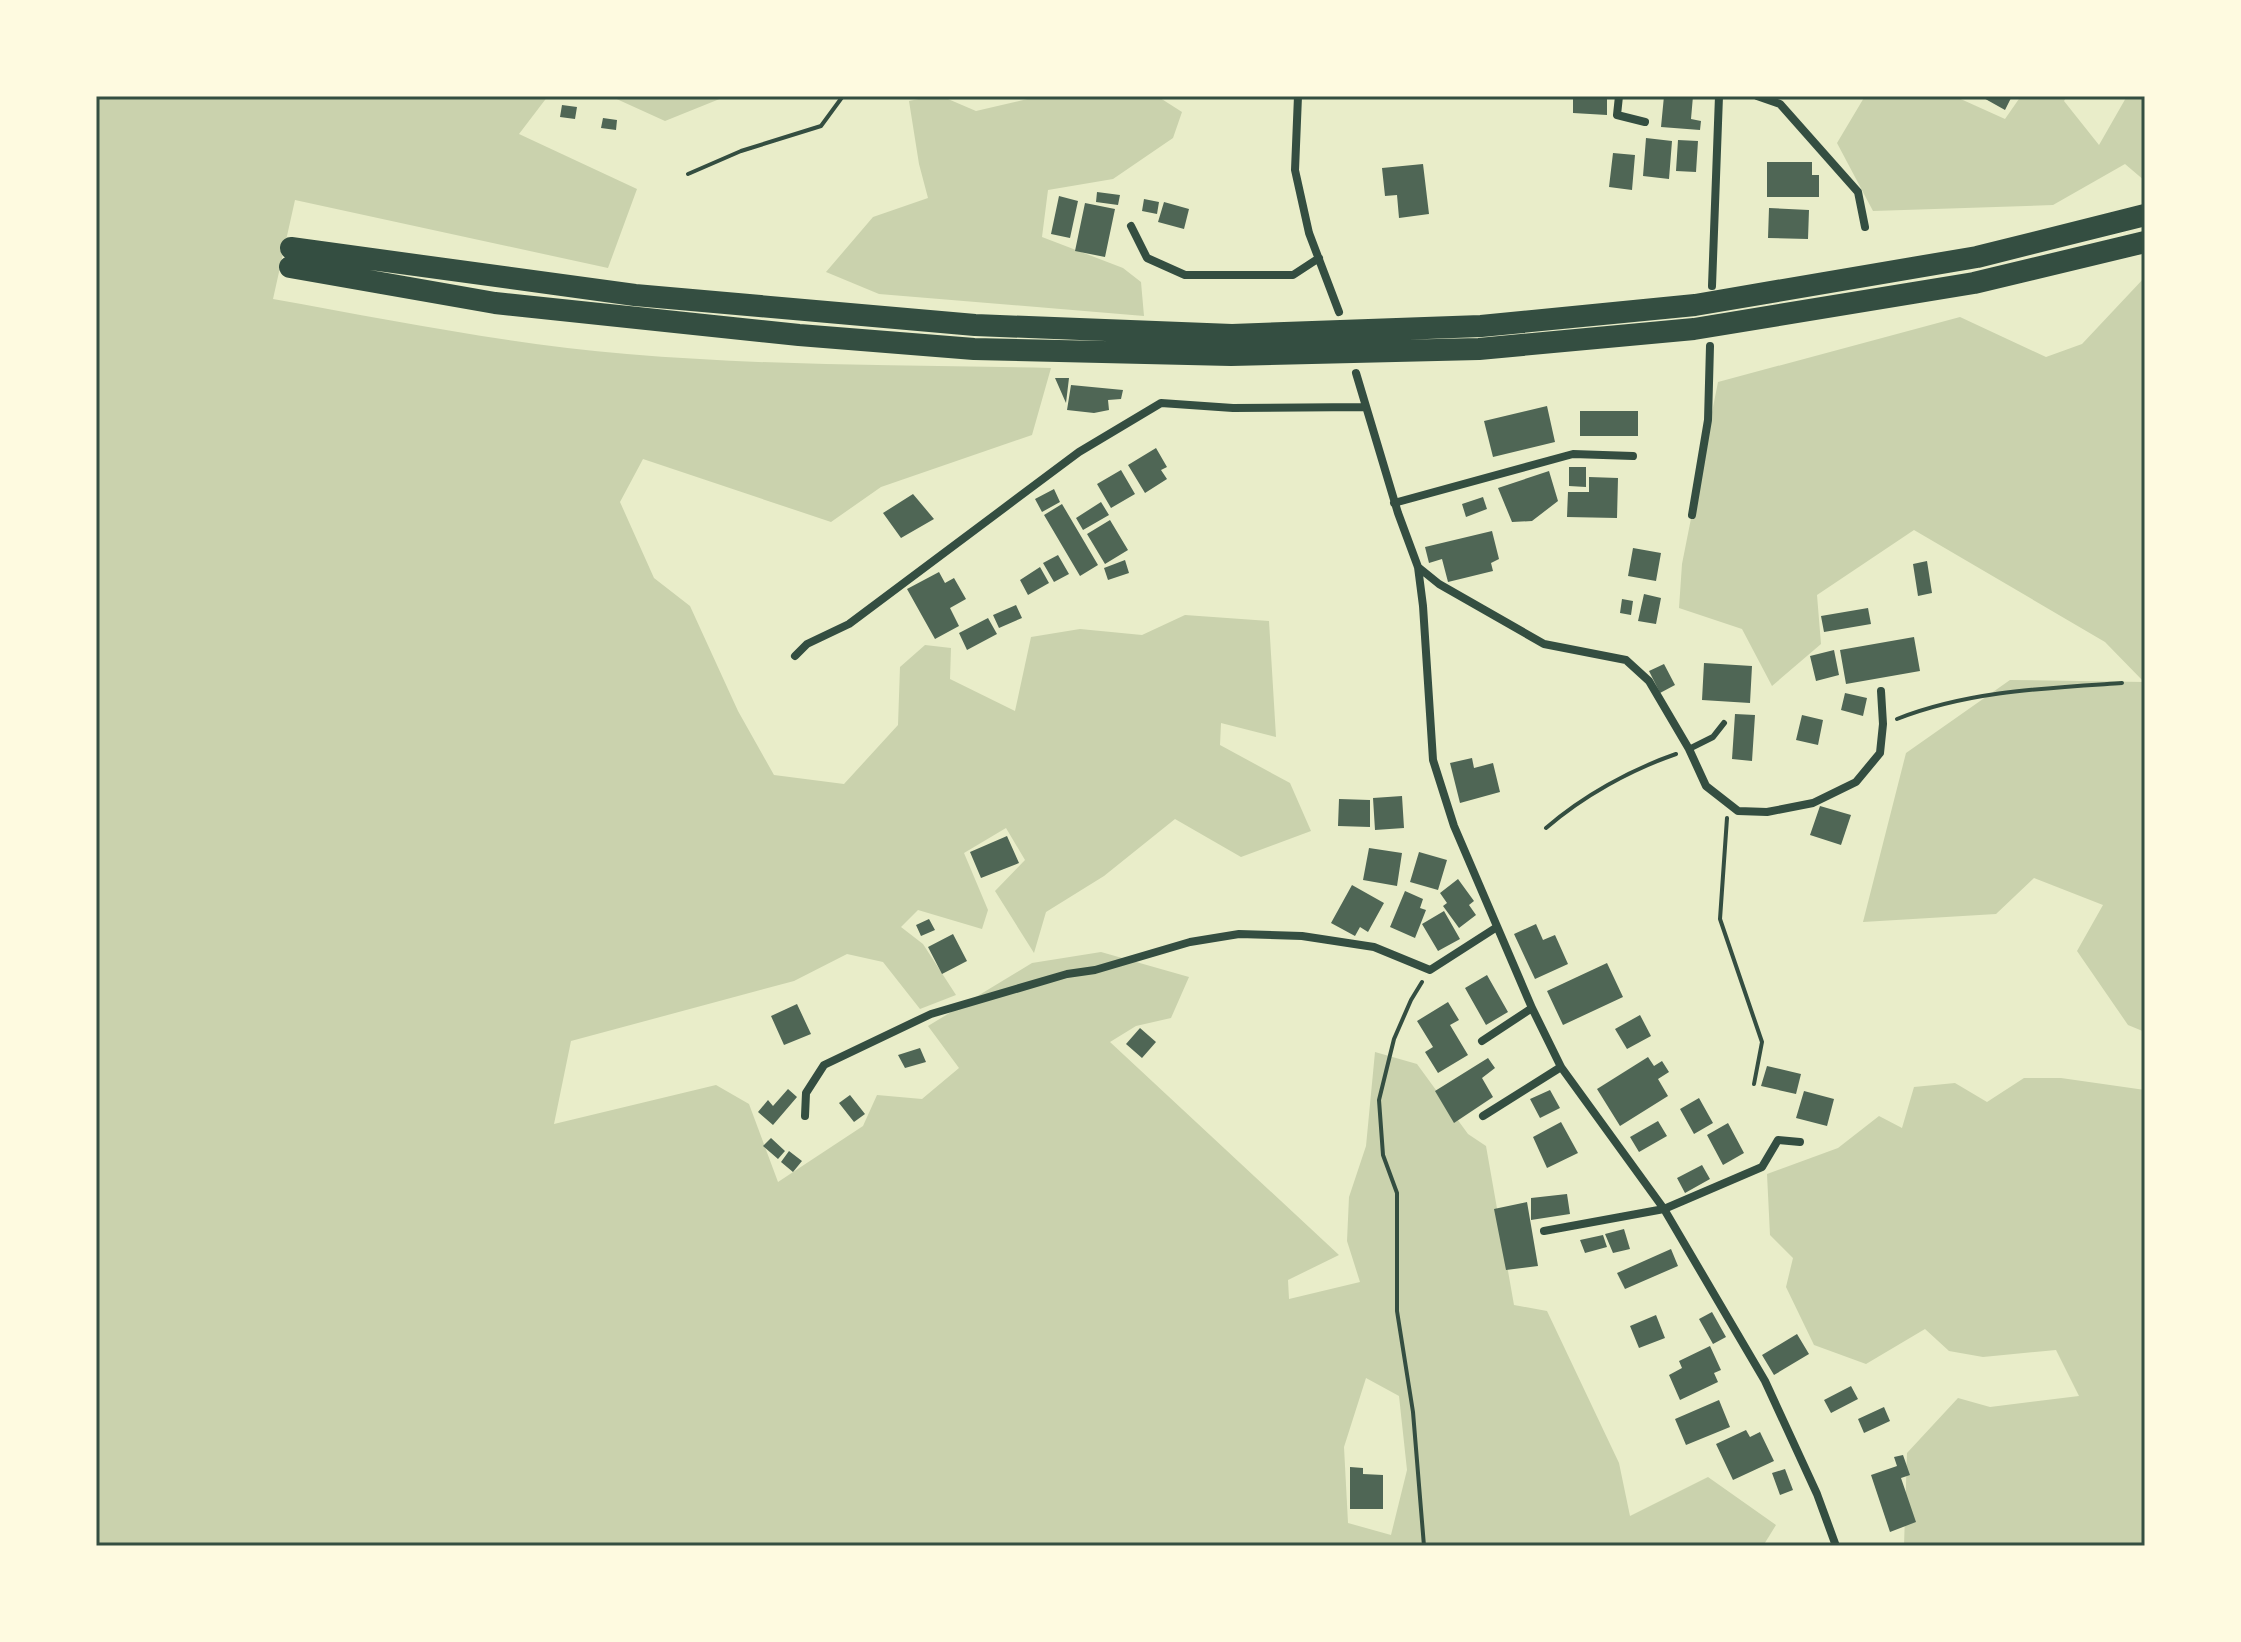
<svg xmlns="http://www.w3.org/2000/svg" width="2241" height="1642" viewBox="0 0 2241 1642" font-family="Mulish,sans-serif">
	<rect width="100%" height="100%" fill="#e9edc9"/>
	<path fill="#cad2ad" fill-rule="evenodd" d="M96,96H548L519,134L637,189L608,268L295,200L273,299C390,320 508,344 627,354C768,366 910,365 1051,368L1032,435L881,487L831,522L643,459L620,502L654,578L690,606L738,711L774,775L844,784L898,725L900,667L925,645L951,648L950,679L1015,711L1031,637L1080,629L1142,635L1185,615L1269,621L1276,737L1221,723L1220,745L1290,783L1311,831L1241,857L1175,819L1104,876L1046,912L1034,953L995,891L1025,860L1006,828L964,853L988,910L982,929L918,910L901,927L923,944L956,995L920,1009L883,962L847,954L794,981L571,1041L554,1124L716,1085L749,1104L778,1182L863,1126L877,1095L922,1099L959,1068L928,1026L1032,963L1101,952L1189,977L1171,1018L1136,1026L1110,1042L1339,1255L1288,1280L1289,1299L1360,1282L1347,1241L1349,1197L1366,1146L1375,1052L1417,1064L1468,1134L1486,1146L1514,1305L1547,1311L1619,1463L1630,1516L1708,1477L1776,1525L1763,1546H96ZM1366,1378L1399,1396L1407,1470L1391,1535L1348,1523L1344,1447Z
		M610,96H727L665,121Z
		M933,96H941L976,111L1040,96H1157L1182,112L1173,138L1113,179L1048,190L1042,237L1123,268L1141,282L1144,316L879,294L826,272L873,217L928,198L919,164L909,101Z
		M1865,96H1954L2005,119L2021,96H2067L2064,101L2099,145L2127,96H2145V181L2125,164L2053,205L1873,211L1837,143Z
		M2145,277V1032L2128,1025L2077,951L2103,905L2034,878L1996,914L1863,922L1906,753L2010,680L2144,682L2105,642L1914,530L1817,595L1821,644L1772,686L1742,629L1679,608L1682,564L1718,382L1960,317L2046,357L2082,344Z
		M2024,1078H2061L2145,1090V1546H1904L1907,1453L1958,1398L1990,1407L2079,1396L2056,1350L1983,1357L1949,1351L1925,1329L1866,1364L1814,1345L1786,1287L1793,1258L1770,1235L1767,1174L1838,1148L1879,1116L1902,1128L1914,1087L1955,1083L1987,1102Z"/>
	<path fill="#4f6655" d="M1573,96H1607V115L1573,113Z
		M1664,96H1693L1691,119L1701,121L1700,130L1661,127Z
		M1980,96H2012L2005,110Z
		M562,105L577,107L575,119L560,117Z
		M603,118L617,120L616,130L601,128Z
		M1646,138L1672,141L1669,179L1643,176Z
		M1678,140L1698,141L1696,172L1676,171Z
		M1613,153L1635,155L1632,190L1609,187Z
		M1767,162H1812V175H1819V197H1767Z
		M1423,164L1429,214L1399,218L1397,195L1385,196L1382,168Z
		M1097,192L1120,195L1118,205L1096,202Z
		M1059,196L1078,201L1070,238L1051,234Z
		M1144,199L1159,202L1157,214L1142,211Z
		M1164,202L1189,209L1184,229L1158,222Z
		M1085,203L1115,209L1105,257L1075,251Z
		M1769,208L1809,210L1808,239L1768,238Z
		M1055,378H1069L1066,403Z
		M1071,385L1123,390L1121,399L1108,400L1109,410L1094,413L1067,410Z
		M1547,406L1555,442L1493,457L1484,421Z
		M1580,411H1638V436H1580Z
		M1156,448L1167,467L1161,470L1167,479L1145,493L1128,465Z
		M1569,467H1586V487L1569,486Z
		M1121,470L1135,494L1111,508L1097,484Z
		M1549,471L1558,501L1532,521L1512,522L1498,488Z
		M1589,477L1618,478L1617,518L1567,517L1568,492H1589Z
		M1054,489L1060,502L1042,512L1035,499Z
		M913,494L934,519L901,538L883,513Z
		M1483,497L1487,509L1466,517L1462,504Z
		M1101,502L1109,515L1083,530L1076,518Z
		M1062,504L1098,565L1080,576L1044,515Z
		M1110,520L1128,550L1105,564L1087,534Z
		M1492,531L1499,559L1491,563L1493,571L1448,582L1442,559L1429,563L1425,547Z
		M1633,548L1661,553L1656,581L1628,576Z
		M1058,555L1069,574L1054,582L1043,563Z
		M1125,560L1129,573L1108,580L1104,568Z
		M1927,561L1932,593L1918,596L1913,564Z
		M1040,567L1049,583L1028,595L1020,580Z
		M939,572L945,583L954,578L966,599L950,608L959,626L935,639L907,589Z
		M1644,594L1661,598L1656,624L1638,621Z
		M1622,599L1633,601L1631,615L1620,613Z
		M1016,605L1022,618L999,628L993,615Z
		M1868,608L1871,624L1824,632L1821,616Z
		M988,618L997,634L967,650L959,633Z
		M1914,637L1920,671L1846,684L1840,650Z
		M1834,650L1839,675L1816,681L1810,656Z
		M1704,663L1752,666L1750,703L1702,700Z
		M1664,664L1675,685L1660,693L1649,671Z
		M1845,693L1867,698L1863,716L1841,710Z
		M1735,714L1755,715L1752,761L1732,759Z
		M1802,715L1823,720L1818,745L1796,740Z
		M1472,758L1474,768L1493,763L1500,792L1460,803L1450,763Z
		M1402,796L1404,828L1375,830L1373,798Z
		M1339,799L1370,800V827L1338,826Z
		M1820,806L1851,815L1841,845L1810,835Z
		M1007,836L1019,863L981,878L970,852Z
		M1369,848L1402,853L1397,886L1363,880Z
		M1419,852L1447,860L1438,890L1410,882Z
		M1458,879L1474,901L1469,905L1476,915L1459,928L1443,906L1447,903L1440,893Z
		M1352,885L1384,903L1368,932L1360,927L1355,936L1331,923Z
		M1405,891L1423,899L1420,908L1426,910L1415,938L1390,927Z
		M1444,911L1460,939L1438,951L1422,924Z
		M929,919L935,930L921,936L916,925Z
		M1536,924L1543,940L1555,935L1568,964L1535,979L1514,934Z
		M953,934L967,961L942,974L928,947Z
		M1607,963L1623,997L1563,1025L1547,991Z
		M1487,975L1508,1012L1486,1025L1465,988Z
		M1448,1002L1459,1020L1450,1025L1468,1055L1438,1073L1425,1052L1433,1047L1417,1021Z
		M797,1004L811,1034L784,1045L771,1016Z
		M1640,1015L1651,1036L1627,1049L1615,1029Z
		M1140,1028L1156,1042L1142,1058L1126,1044Z
		M920,1048L926,1062L905,1068L898,1055Z
		M1648,1057L1654,1066L1662,1061L1669,1072L1658,1079L1668,1096L1620,1126L1597,1089Z
		M1488,1058L1495,1068L1482,1078L1493,1097L1454,1123L1435,1091Z
		M1767,1066L1801,1074L1796,1094L1761,1086Z
		M788,1089L797,1097L773,1125L758,1112L768,1100L773,1106Z
		M1550,1090L1560,1108L1540,1118L1530,1099Z
		M1804,1091L1834,1099L1827,1126L1796,1118Z
		M850,1095L865,1114L854,1122L839,1103Z
		M1699,1098L1713,1123L1694,1134L1680,1109Z
		M1658,1121L1667,1136L1639,1152L1630,1137Z
		M1561,1122L1578,1153L1547,1168L1533,1137Z
		M1728,1123L1744,1153L1723,1165L1707,1135Z
		M771,1138L785,1151L778,1159L763,1146Z
		M789,1151L802,1161L793,1172L781,1162Z
		M1702,1165L1710,1179L1685,1193L1677,1178Z
		M1567,1194L1570,1214L1531,1220V1198Z
		M1527,1202L1538,1266L1506,1270L1494,1209Z
		M1624,1229L1630,1249L1613,1253L1605,1234Z
		M1603,1235L1607,1247L1585,1253L1580,1240Z
		M1671,1249L1678,1266L1625,1289L1617,1273Z
		M1712,1312L1726,1337L1713,1344L1699,1319Z
		M1656,1315L1665,1338L1639,1348L1630,1326Z
		M1797,1334L1809,1354L1774,1375L1762,1355Z
		M1710,1346L1721,1370L1714,1373L1718,1382L1680,1400L1669,1375L1682,1368L1679,1361Z
		M1851,1386L1858,1399L1831,1413L1824,1400Z
		M1719,1400L1730,1427L1686,1445L1675,1419Z
		M1884,1407L1890,1421L1864,1433L1858,1419Z
		M1746,1430L1750,1437L1760,1432L1774,1461L1733,1480L1716,1444Z
		M1903,1455L1910,1475L1901,1478L1916,1522L1890,1532L1871,1475L1897,1466L1894,1457Z
		M1350,1467L1363,1468V1474L1383,1475V1509H1350Z
		M1785,1469L1793,1490L1780,1495L1772,1473Z"/>
	<g fill="none" stroke-linecap="round" stroke-linejoin="round">
		<path stroke="#344e41" stroke-width="4" d="M688,174L741,151L821,126L843,96
			M1897,719C1968,691 2046,688 2122,683
			M1727,818L1720,919L1762,1042L1754,1084
			M1546,828C1583,796 1630,770 1676,754
			M1422,982L1411,1000L1394,1039L1379,1100L1383,1155L1397,1193V1311L1413,1412L1424,1546"/>
		<path stroke="#344e41" stroke-width="6" d="M1689,749L1713,737L1724,723"/>
		<path stroke="#344e41" stroke-width="8" d="M1298,96L1295,170L1309,233L1339,312
			M1619,96L1617,115L1645,122
			M1757,96L1780,104L1858,192L1865,227
			M1131,226L1147,258L1185,275H1293L1319,258
			M1712,286L1719,96
			M1356,373L1398,513L1418,567L1423,606L1433,760L1454,826L1532,1008L1561,1067L1664,1209L1765,1381L1817,1494L1836,1546
			M1394,503L1573,454L1633,456
			M1692,515L1708,420L1710,346
			M1418,567L1439,584L1544,644L1626,660L1649,681L1689,749L1706,786L1738,811L1767,812L1813,803L1856,782L1880,753L1883,724L1881,691
			M795,656L807,644L849,624L1079,452L1161,403L1233,408L1365,407
			M1482,1041L1532,1008
			M805,1116L806,1093L824,1065L931,1014L1067,974L1095,970L1190,942L1239,934L1302,936L1374,947L1430,970L1497,927
			M1483,1116L1561,1067
			M1544,1231L1664,1209L1762,1167L1778,1140L1800,1142"/>
		<path stroke="#344e41" stroke-width="22" d="M291,248L635,295L975,325L1232,335L1481,326L1695,305L1977,257L2145,215
			M290,267L495,303L799,335L974,349L1231,355L1479,349L1694,329L1974,283L2145,242"/>
	</g>
	<rect width="2241" height="1642" fill="none" stroke="#fefae0" stroke-width="196"/>
	<rect x="98" y="98" width="2045" height="1446" fill="none" stroke="#344e41" stroke-width="3"/>
</svg>
